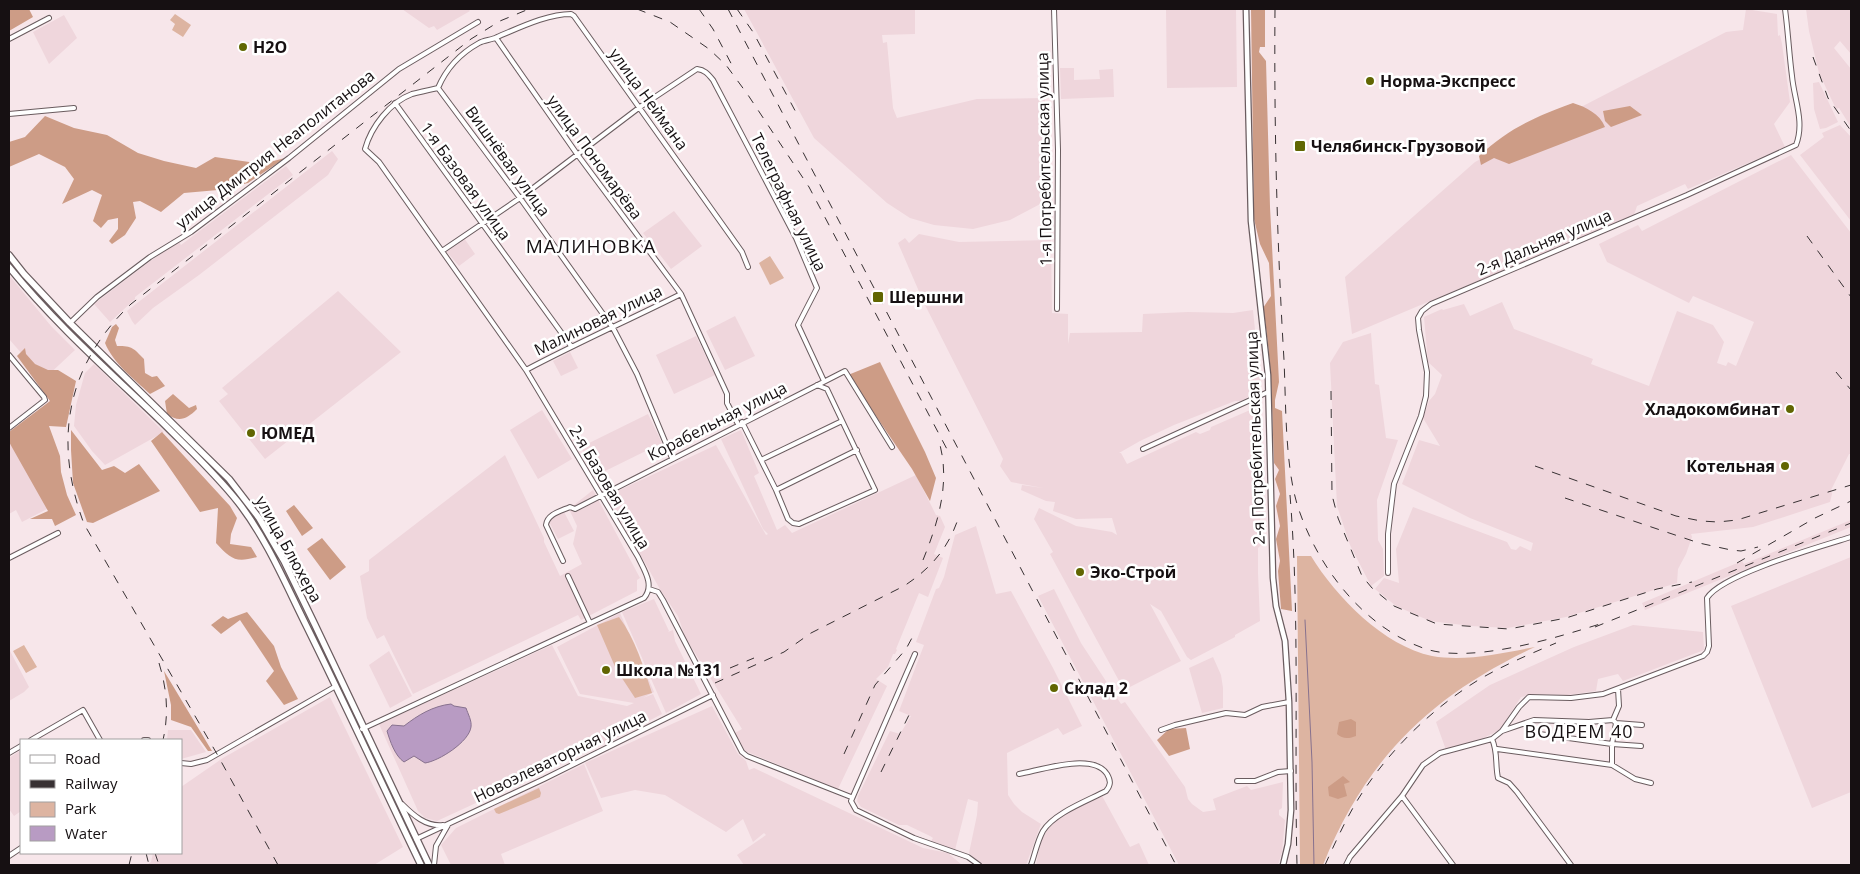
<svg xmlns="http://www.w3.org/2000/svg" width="1860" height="874" viewBox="0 0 1860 874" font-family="'Open Sans',sans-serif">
	<rect width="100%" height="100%" fill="#f7e6ea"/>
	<path fill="#efd6dc" d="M402,9H468L470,11L437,30L434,26L429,28Z
		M744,9H915V34L882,35L883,43L887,42L893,108L897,118L977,99L1045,98V147L1049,154L1048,196L1046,201L1010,220L973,229L934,225L910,218L887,203L814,138Z
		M1166,9H1236L1237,87L1167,88Z
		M1746,9L1777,14L1778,36L1780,35L1782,44L1790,102L1774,124L1785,147L1688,189L1685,184L1637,206L1634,215L1352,334L1345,277L1475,162L1726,32L1743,30Z
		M1806,9H1851V54L1840,41L1834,48L1851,69V127L1839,108L1836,109L1819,73L1809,31Z
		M64,15L77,38L49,64L33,32Z
		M1060,68H1074V80L1100,79L1099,70L1113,69L1114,97L1061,99Z
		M1819,82L1838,122L1826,128L1820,129L1814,109L1813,83Z
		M1840,125L1851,137V221L1800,155L1824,137L1822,133Z
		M332,151L338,159L328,175L199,275L153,308L135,325L132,321L127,311Z
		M1791,155L1851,233V454H1849L1831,490L1832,494L1830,502L1753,527L1691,534L1692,537L1686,554L1678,569L1677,583L1566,617L1508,628L1471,626L1430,621L1396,606L1375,589L1384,578L1399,583L1396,549L1413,507L1507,542L1511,549L1516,550L1520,546L1531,551L1533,543L1470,518L1402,484L1419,440L1440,446L1423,418L1429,401L1435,394L1442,375L1428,362L1424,317L1442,309L1443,310L1464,304L1470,316L1502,302L1514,329L1593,359L1591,364L1649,386L1677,311L1713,325L1724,342L1717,363L1726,366L1728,362L1736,366L1754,322L1693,296L1689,303L1607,262L1599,244L1638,225L1642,231Z
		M286,166L293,175L135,297V299L110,322L94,304L153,259L179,242L181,245Z
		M674,211L702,246L671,269L643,233Z
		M919,234L959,242L1051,240L1052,313L1068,314V344L1070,333L1142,332L1143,314L1188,312L1233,313L1253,310L1261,390L1241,401H1235L1174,425L1140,441L1119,453H1121L1127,464L1196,432L1200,434L1210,430L1211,427L1257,407L1261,545L1258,548V573L1260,621L1235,635V637L1191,660L1187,657L1161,611L1150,604L1181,661L1124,690L1050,554L1053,552L1034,519L1039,508L1076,526L1112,532L1117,535L1112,518L1076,519L1053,511L1055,502L1046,501L1021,490L1022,485L1043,488L1011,482L1000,466L1003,459L924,303L898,243L905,238L909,243Z
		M464,238L475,254L459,266L446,251Z
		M9,275L51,326L75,350L44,379L9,339Z
		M338,291L401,352L265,459L219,401L228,394L222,388Z
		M735,316L755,356L725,370L706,331Z
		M1371,333L1375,384L1379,385L1386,438L1398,440L1377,500L1378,540L1383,549L1384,576L1371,586L1350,545L1337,506L1330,363L1343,342Z
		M696,336L715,375L674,394L656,355Z
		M570,352L578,368L561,376L553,361Z
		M94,364L164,432L105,465L92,451L74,426L76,405L85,373Z
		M542,410L572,459L538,479L510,430Z
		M648,414L662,443L595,476L581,447Z
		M741,430L759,473L754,476L777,530L785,525L792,533L916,475L936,515L940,516L945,527L934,554L943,558L928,597L919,593L896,649L897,650L895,654H893L888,667L876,679L887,686L838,789L745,751L735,733L742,729L685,637L678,616L661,591L607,496L716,445L766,535L768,534L763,529L721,439Z
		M9,442L51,507L22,522L16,510L9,514Z
		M505,455L544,538V542L560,576L582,564L573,544L577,526L569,509L593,490L640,578L637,580V591L581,620L578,615L413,694L384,635L377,639L367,618L360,576L369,571V560Z
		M564,512L574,531L558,539L548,520Z
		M1851,520V527L1645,610L1642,603L1742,561L1744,564Z
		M976,526L996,594L1011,591L1053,668L1082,726L1063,735L1058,728L1007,753L1008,795L1014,804L1022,812L1041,824L1026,865H981L969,853L977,815L978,802L968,799L955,850L931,841L933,838L930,836L907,825H899L861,807L857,801L858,796L890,731L900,734L911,716L899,711L924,645L916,642L936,589L939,588L944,577L955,535Z
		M1851,557V792L1812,808L1731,606Z
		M1054,589L1081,643L1121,704L1125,702L1185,787L1188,799L1192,804L1203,812L1216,810L1213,799L1247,786L1251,790L1283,782L1282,808L1279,810V815L1285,820L1282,852L1278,865H1179L1038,596Z
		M654,599L669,631L668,632L673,630L675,641L701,694L666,713L622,612Z
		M620,613L654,692L643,698L653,694L662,714L612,740L437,821L425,818L418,811L379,724L552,645L578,696L627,706L634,703L580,694L557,647Z
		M1633,625L1703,632L1704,650L1623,681L1618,674L1598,679L1596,691L1568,695L1535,694L1521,697L1500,730L1477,741L1446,750L1436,722L1490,685L1574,647Z
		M10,651L29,687L24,692L9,701Z
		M389,651L412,696L390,708L369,665Z
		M1213,657L1221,675L1223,688V708L1202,713L1189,668Z
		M330,697L403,847L374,865H147L151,862L153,853H181V787L223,758Z
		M712,706L738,754L746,761L749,770L754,768L923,848L948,853L962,865H744L737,855L766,835L764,833L753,842L743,819L726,832L665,795L635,790L601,798L585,763Z
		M168,730H191L206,752L181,759V740H167Z
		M21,750V811L14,816L9,809V758Z
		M584,764L603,811L501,854L505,865H451L441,845L456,828Z
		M1101,794L1130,847L1139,843L1149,865H1036L1040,843L1054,819Z"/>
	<path fill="#ddb4a1" d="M175,14L191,25L183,37L172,30L175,24L170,20Z
		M770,256L784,278L770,285L759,263Z
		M1297,556H1311C1336,597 1384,646 1432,656C1466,662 1502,653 1535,647C1432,695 1366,758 1323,865H1300Z
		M619,617C635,638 644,668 652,693L635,698L616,669L597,625Z
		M24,645L37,667L26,673L13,651Z
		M539,788L541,793L540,797L499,814L496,813L494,809Z"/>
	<path fill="#cd9c86" d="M9,9H29L33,17L9,31Z
		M1251,9H1265V47H1260L1259,52L1266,61L1270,207L1279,382L1275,400V408L1282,411L1292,611L1281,609L1278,571L1280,561L1276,539L1280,526L1276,506L1280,494L1275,479L1279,470L1274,463C1272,410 1272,360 1263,308L1271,296L1269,263L1260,244L1254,219Z
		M1573,103C1586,107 1600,114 1605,127L1509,164L1494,158L1481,165L1479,156C1509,128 1535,117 1573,103Z
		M1630,106L1642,115L1611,127L1605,121L1603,111Z
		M45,116L74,128L107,135L138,153L164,161L196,168L215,157L262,164L285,158L248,183L218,190L184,193L161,212L140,201L133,202L136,218L125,235L112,244L109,241L118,229V218L108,220L101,228L93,221L102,195L92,190L62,204L74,179L65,167L39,154L9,167V142L25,137Z
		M116,324L119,328L115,340L117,346C133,346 133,348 144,359L145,373L152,377L157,376L165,386L150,394C134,379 113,363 105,343L112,327Z
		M25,348L26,354L35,364L48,370H58L76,381L66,427L49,426L60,456L61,472L67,495L76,515L55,526L52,519H30L48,511L9,442V432L50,401L17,356Z
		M880,362L925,452L936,478L930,501L912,469L848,375Z
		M173,394L189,408L196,405L197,409C187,419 179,423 167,414L165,401Z
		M71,430L102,470L114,466L125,473L139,464L160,491L93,523L87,522L73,483L71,450Z
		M162,432L230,506L237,518L231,534L230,544L251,547L257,557C235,563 231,559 216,543L218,508L200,512L151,441Z
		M294,505L313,528L302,536L286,511Z
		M322,538L346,567L330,580L307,549Z
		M247,612L274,646L281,667L298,699L284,705L266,681L274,671L240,620L221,634L211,625L223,616L228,619Z
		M164,671L212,751H208L191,727L171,720V705Z
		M1351,719L1356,722V736C1349,739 1342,739 1337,734L1339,722Z
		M1186,728L1190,749L1169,756L1157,740L1169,729Z
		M1343,776L1350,782L1344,784L1347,796L1338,799L1329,796L1328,787Z"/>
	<path fill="#b89bc3" stroke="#87718e" d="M451,704L454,706L466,708C468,714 472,721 471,727C469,742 439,761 425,763L414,756L404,762C395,756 390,741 387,731L392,725L404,726C418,715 433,706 451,704Z"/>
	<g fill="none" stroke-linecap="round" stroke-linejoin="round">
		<path stroke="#87718e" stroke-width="1" d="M1305,620L1312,762L1314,865"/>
		<g stroke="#6a5c5f" stroke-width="6">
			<path id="minor" d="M1054,9L1058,150L1057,309
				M496,38L577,154L681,294L727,394V403L738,424
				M9,39L49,18
				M438,88L520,198L613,328L637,374L672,458
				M395,103L571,346
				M9,114L74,108
				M442,251L520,198L640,107L697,69C705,70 708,74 713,80L796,238L817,288L798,325L824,381
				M70,323L97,297L150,257L191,232L289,158L399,69L478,22
				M9,355L44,397L45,400L9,428
				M526,370C577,343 629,320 681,294
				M742,422L776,490L788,519L793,523L799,524L875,490L827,389L817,385
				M1143,449L1268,392
				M761,460L842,421
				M776,490L857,450
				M9,558L58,533
				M563,561L546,525C547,514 561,511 570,507L575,509L845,371L892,447
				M1388,573V534L1394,484L1421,416L1426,396L1427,372L1419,330L1418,318L1422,311L1431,304L1687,195L1796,145C1805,122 1794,99 1792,76C1789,53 1788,31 1785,9
				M568,576L590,623
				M649,589L658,592L663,600L742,752L747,756L851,797
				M915,654L851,801L856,810L914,838L968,857L979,865
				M1613,720L1619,706L1618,689
				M1526,723L1532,733L1612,744L1641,746
				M362,729L644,598C655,585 644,570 638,557L526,370L379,162L365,149C371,127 390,102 412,94C420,92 429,90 438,88C446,69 461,53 479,43C484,40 492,40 497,37C519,28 547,14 571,14L574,16L742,252L748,267
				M1161,730L1175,725L1226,713L1245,715L1262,707L1289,702
				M1502,731L1534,720L1589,722L1613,720L1616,723L1642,725
				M1492,739C1498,752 1495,764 1498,778L1509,783L1517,792L1571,865
				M31,740L83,710L100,740
				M144,740H148
				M1497,749L1612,765L1635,779L1651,783
				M9,753L21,746
				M181,763L191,764L207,760L336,686
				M1612,765V744L1616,723
				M1019,774C1041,770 1093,752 1107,774C1111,781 1111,785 1106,791C1087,801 1054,813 1043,831C1037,842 1035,854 1031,865
				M1237,781H1255L1278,772L1291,771
				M1402,796L1453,865
				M402,804C413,815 426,827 443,825
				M416,839L544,779L713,695
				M9,856L21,848
				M434,865L436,846L448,825
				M1346,865L1350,857L1402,796L1423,765L1440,753L1492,739L1502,731L1519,707L1529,697L1571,698L1603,694L1703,656L1707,652L1709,646L1707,598C1722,574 1822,546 1851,537"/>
		</g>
		<g stroke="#6a5c5f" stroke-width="7">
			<path id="tertiary" d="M1246,9L1251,221L1268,375L1273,578L1276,606L1285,641L1289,702L1291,810L1288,844L1283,865"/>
		</g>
		<g stroke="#6a5c5f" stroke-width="8">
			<path id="primary" d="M9,255L24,274L70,323L229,479L259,518L284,561L315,625L429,865
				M9,267C56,325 112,374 165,425C190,450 216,474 238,502C267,539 286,585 307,627C346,706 383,786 421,865"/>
		</g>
		<use href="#minor" stroke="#fff" stroke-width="4"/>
		<use href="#tertiary" stroke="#fff" stroke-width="4.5"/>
		<use href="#primary" stroke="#fff" stroke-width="5.5"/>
		<path stroke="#383133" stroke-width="1" stroke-dasharray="9 9" stroke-linecap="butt" d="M637,9L670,22L709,49L726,65L748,95L809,187L949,453
			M699,9L713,29L734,69
			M728,9L1176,865
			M737,9L753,32L799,118
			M1275,9C1274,126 1277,243 1284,360C1286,404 1285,463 1297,504C1316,565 1362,626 1423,648C1469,665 1555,638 1600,624
			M1813,57L1828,98L1851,131
			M1807,236L1851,297
			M1836,372L1851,390
			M1331,391L1332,495L1338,518L1362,576L1372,588L1394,606L1437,624L1509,629L1566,618L1657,589L1692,582
			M1535,466L1676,516L1701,521L1718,522L1737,520L1851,485
			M1290,495C1300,618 1294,742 1297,865
			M1565,498L1699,543L1731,550L1741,551L1758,547
			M923,560C938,523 950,484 940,445
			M1737,563L1815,518L1851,501
			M1595,627L1851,523
			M159,663C167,689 169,714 163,740
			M730,668L754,658
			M715,683L784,652L811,633L904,586C930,569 948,549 958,519
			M844,754L875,685L906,649L913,636
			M881,772L909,715
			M146,853L149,865
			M155,853L159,865
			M129,865L132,853
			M278,865L217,754L84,524C53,441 66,366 131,304L471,39L500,21L529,9
			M1325,865C1335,843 1345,821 1357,801C1387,752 1432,708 1480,679C1504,665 1530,654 1556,643"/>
	</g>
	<g fill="#616602" stroke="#fff" stroke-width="2">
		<circle cx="243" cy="47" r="5"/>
		<circle cx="1370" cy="81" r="5"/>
		<rect x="1294" y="140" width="12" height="12" rx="2.5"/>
		<rect x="872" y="291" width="12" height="12" rx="2.5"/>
		<circle cx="1790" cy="409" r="5"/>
		<circle cx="251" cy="433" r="5"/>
		<circle cx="1785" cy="466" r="5"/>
		<circle cx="1080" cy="572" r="5"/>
		<circle cx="606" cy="670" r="5"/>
		<circle cx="1054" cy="688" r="5"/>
	</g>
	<g text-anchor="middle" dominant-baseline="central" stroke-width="5" stroke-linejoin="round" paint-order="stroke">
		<g font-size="16" font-weight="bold" fill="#161012" stroke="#fff" text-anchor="start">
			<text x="253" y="47">H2O</text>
			<text x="1380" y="81">Норма-Экспресс</text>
			<text x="1311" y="146">Челябинск-Грузовой</text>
			<text x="889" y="297">Шершни</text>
			<text x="1780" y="409" text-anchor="end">Хладокомбинат</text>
			<text x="261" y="433">ЮМЕД</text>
			<text x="1775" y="466" text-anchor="end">Котельная</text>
			<text x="1090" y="572">Эко-Строй</text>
			<text x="616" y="670">Школа №131</text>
			<text x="1064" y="688">Склад 2</text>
		</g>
		<g font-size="16" fill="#161012" stroke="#fff">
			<text transform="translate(649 99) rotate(54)">улица Неймана</text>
			<text transform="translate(275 149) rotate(-38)">улица Дмитрия Неаполитанова</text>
			<text transform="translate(595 157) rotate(54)">улица Пономарёва</text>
			<text transform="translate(1044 159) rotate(-91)">1-я Потребительская улица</text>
			<text transform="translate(508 161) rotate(54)">Вишнёвая улица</text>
			<text transform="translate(466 181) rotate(54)">1-я Базовая улица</text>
			<text transform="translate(789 202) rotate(64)">Телеграфная улица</text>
			<text transform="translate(1544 242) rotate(-23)">2-я Дальняя улица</text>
			<text transform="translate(598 320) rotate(-26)">Малиновая улица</text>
			<text transform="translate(717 421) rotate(-27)">Корабельная улица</text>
			<text transform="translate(1255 438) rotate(-92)">2-я Потребительская улица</text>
			<text transform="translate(610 487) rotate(59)">2-я Базовая улица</text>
			<text transform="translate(289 549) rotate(61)">улица Блюхера</text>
			<text transform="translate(560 756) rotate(-26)">Новоэлеваторная улица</text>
		</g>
		<g font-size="18" letter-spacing="1" fill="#161012" stroke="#fff">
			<text x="1579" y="731">ВОДРЕМ 40</text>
		</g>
		<g font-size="19" letter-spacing="1" fill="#161012" stroke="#fff">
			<text x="591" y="246">МАЛИНОВКА</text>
		</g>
	</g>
	<rect width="1860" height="874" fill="none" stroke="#161012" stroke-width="20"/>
	<rect x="20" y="739" width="162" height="115" fill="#ffffff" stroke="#a29fa0"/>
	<rect x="30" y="755" width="25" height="8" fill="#ffffff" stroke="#a29fa0"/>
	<text x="65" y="764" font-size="15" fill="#161012">Road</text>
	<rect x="30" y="780" width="25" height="8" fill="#383133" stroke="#a29fa0"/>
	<text x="65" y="789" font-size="15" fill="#161012">Railway</text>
	<rect x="30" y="802" width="25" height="15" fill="#ddb4a1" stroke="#a29fa0"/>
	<text x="65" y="814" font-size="15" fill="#161012">Park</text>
	<rect x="30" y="826" width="25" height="15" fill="#b89bc3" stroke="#a29fa0"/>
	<text x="65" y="839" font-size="15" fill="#161012">Water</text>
</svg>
